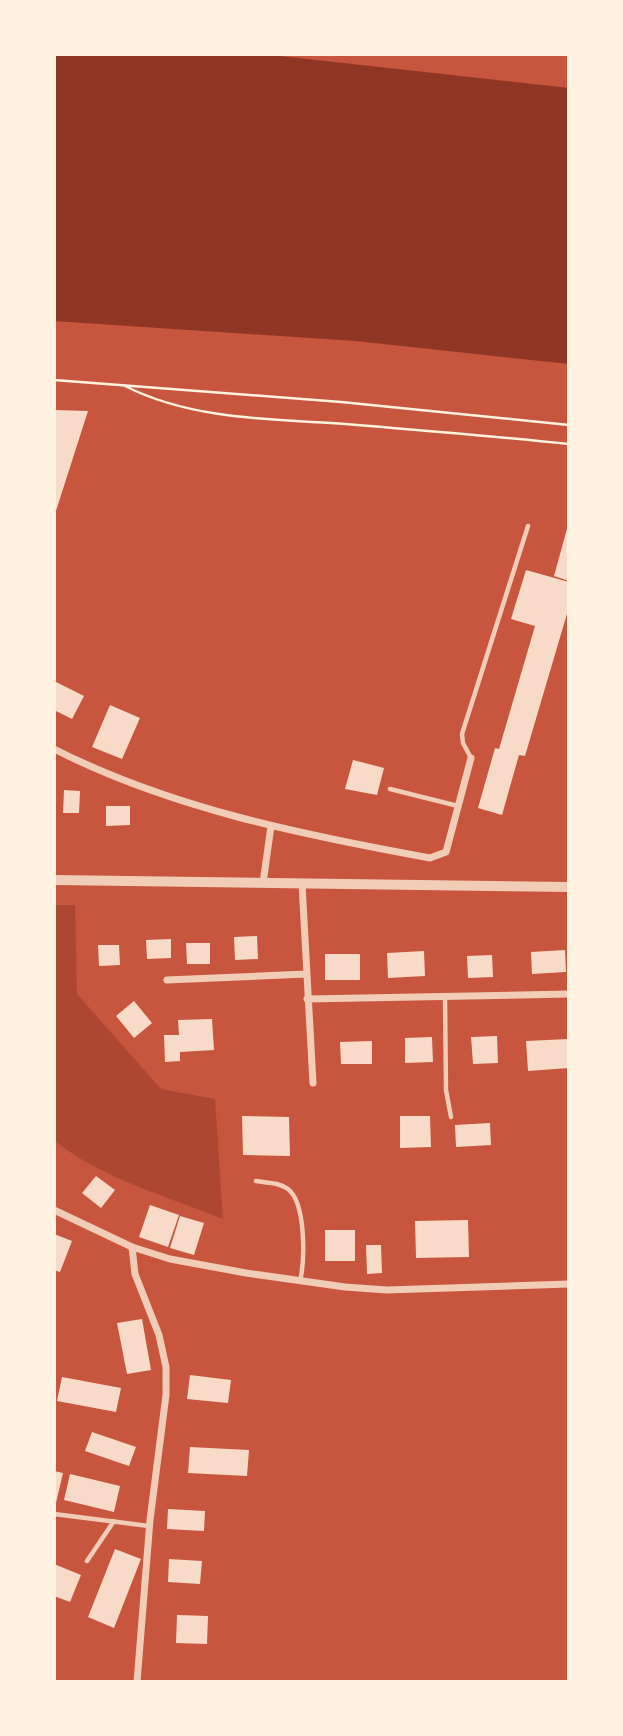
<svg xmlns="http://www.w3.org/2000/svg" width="623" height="1736" viewBox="0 0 623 1736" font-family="Montserrat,sans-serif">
	<rect width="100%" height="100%" fill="#c8553d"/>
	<path fill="#ae4732" d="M54,905H75L77,994L161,1089L215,1099L223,1219C169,1197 98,1177 54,1140Z"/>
	<path fill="#8f3625" d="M54,54H262L569,88V364L356,341L54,321Z"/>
	<path fill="#f7dbc8" d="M55,410L88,411L55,514L54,412Z
		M568,525L569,526V581L554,576Z
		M526,570L569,582V607L525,756L519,755L502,815L478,808L495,748L499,749L535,626L511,619Z
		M54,681L84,696L72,719L54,710Z
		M110,705L140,718L122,759L92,747Z
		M353,760L384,768L377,795L345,789Z
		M64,790L80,791L79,813H63Z
		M106,806H130V825L106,826Z
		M257,936L258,959L235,960L234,937Z
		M171,939V958L147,959L146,940Z
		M186,943H210V964H187Z
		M98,945H119L120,965L99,966Z
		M565,950L566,972L532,974L531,952Z
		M424,951L425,976L388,978L387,953Z
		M325,954H360V980H325Z
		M492,955L493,977L468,978L467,956Z
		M134,1001L152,1023L134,1038L116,1016Z
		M212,1019L214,1050L180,1052V1061L165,1062L164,1035H179L178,1020Z
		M497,1036L498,1063L473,1064L471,1037Z
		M432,1037L433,1062L405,1063V1038Z
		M569,1039V1068L528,1071L526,1041Z
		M372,1041V1064H341L340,1042Z
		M242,1116L289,1117L290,1156L243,1155Z
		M400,1116H430L431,1147L400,1148Z
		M490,1123L491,1145L456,1147L455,1125Z
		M96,1176L115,1190L101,1208L82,1193Z
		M150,1205L179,1215L168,1247L139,1237Z
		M180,1216L204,1223L194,1255L170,1248Z
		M468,1220L469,1257L416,1258L415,1221Z
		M325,1230H355V1261H325Z
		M54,1234L72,1241L60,1272L54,1270Z
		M366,1245H381L382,1273L367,1274Z
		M142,1319L151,1370L127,1374L117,1323Z
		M190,1375L231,1380L228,1403L187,1399Z
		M62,1377L121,1388L116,1412L57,1401Z
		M92,1432L136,1447L129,1466L85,1451Z
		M190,1447L249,1450L247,1476L188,1473Z
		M54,1471L63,1473L55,1507H54Z
		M70,1474L120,1486L114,1512L64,1500Z
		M168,1509L205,1511L204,1531L167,1529Z
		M115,1549L141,1559L114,1628L88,1617Z
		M169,1559L202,1561L200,1584L168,1582Z
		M54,1564L81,1575L70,1602L54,1596Z
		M177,1615L208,1616L207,1644L176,1643Z"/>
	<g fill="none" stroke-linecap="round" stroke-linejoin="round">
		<path stroke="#fff3e0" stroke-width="2.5" d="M54,380L341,402L569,425
			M125,386C192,420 271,419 345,424C419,430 494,436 569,444"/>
		<path stroke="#f1ccb7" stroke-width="4.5" d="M471,758L463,743L462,734L528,526
			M390,789L458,806
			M445,997L446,1090L451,1117
			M256,1181C267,1183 278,1182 288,1189C306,1203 305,1260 300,1281
			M54,1514L149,1526
			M87,1561L114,1521"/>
		<path stroke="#f1ccb7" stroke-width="7" d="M54,749C170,808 303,835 430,858L446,852L471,758
			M263,883L271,826
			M302,884L313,1083
			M167,980L306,974
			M307,999L569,994
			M54,1210L132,1247L170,1259L246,1273L345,1287L387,1290L569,1284
			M132,1247L135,1274L159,1335L166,1367V1395L150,1520L137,1682"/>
		<path stroke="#f1ccb7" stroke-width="10" d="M54,880L569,887"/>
	</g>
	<rect width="623" height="1736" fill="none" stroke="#fff3e0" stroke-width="112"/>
</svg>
